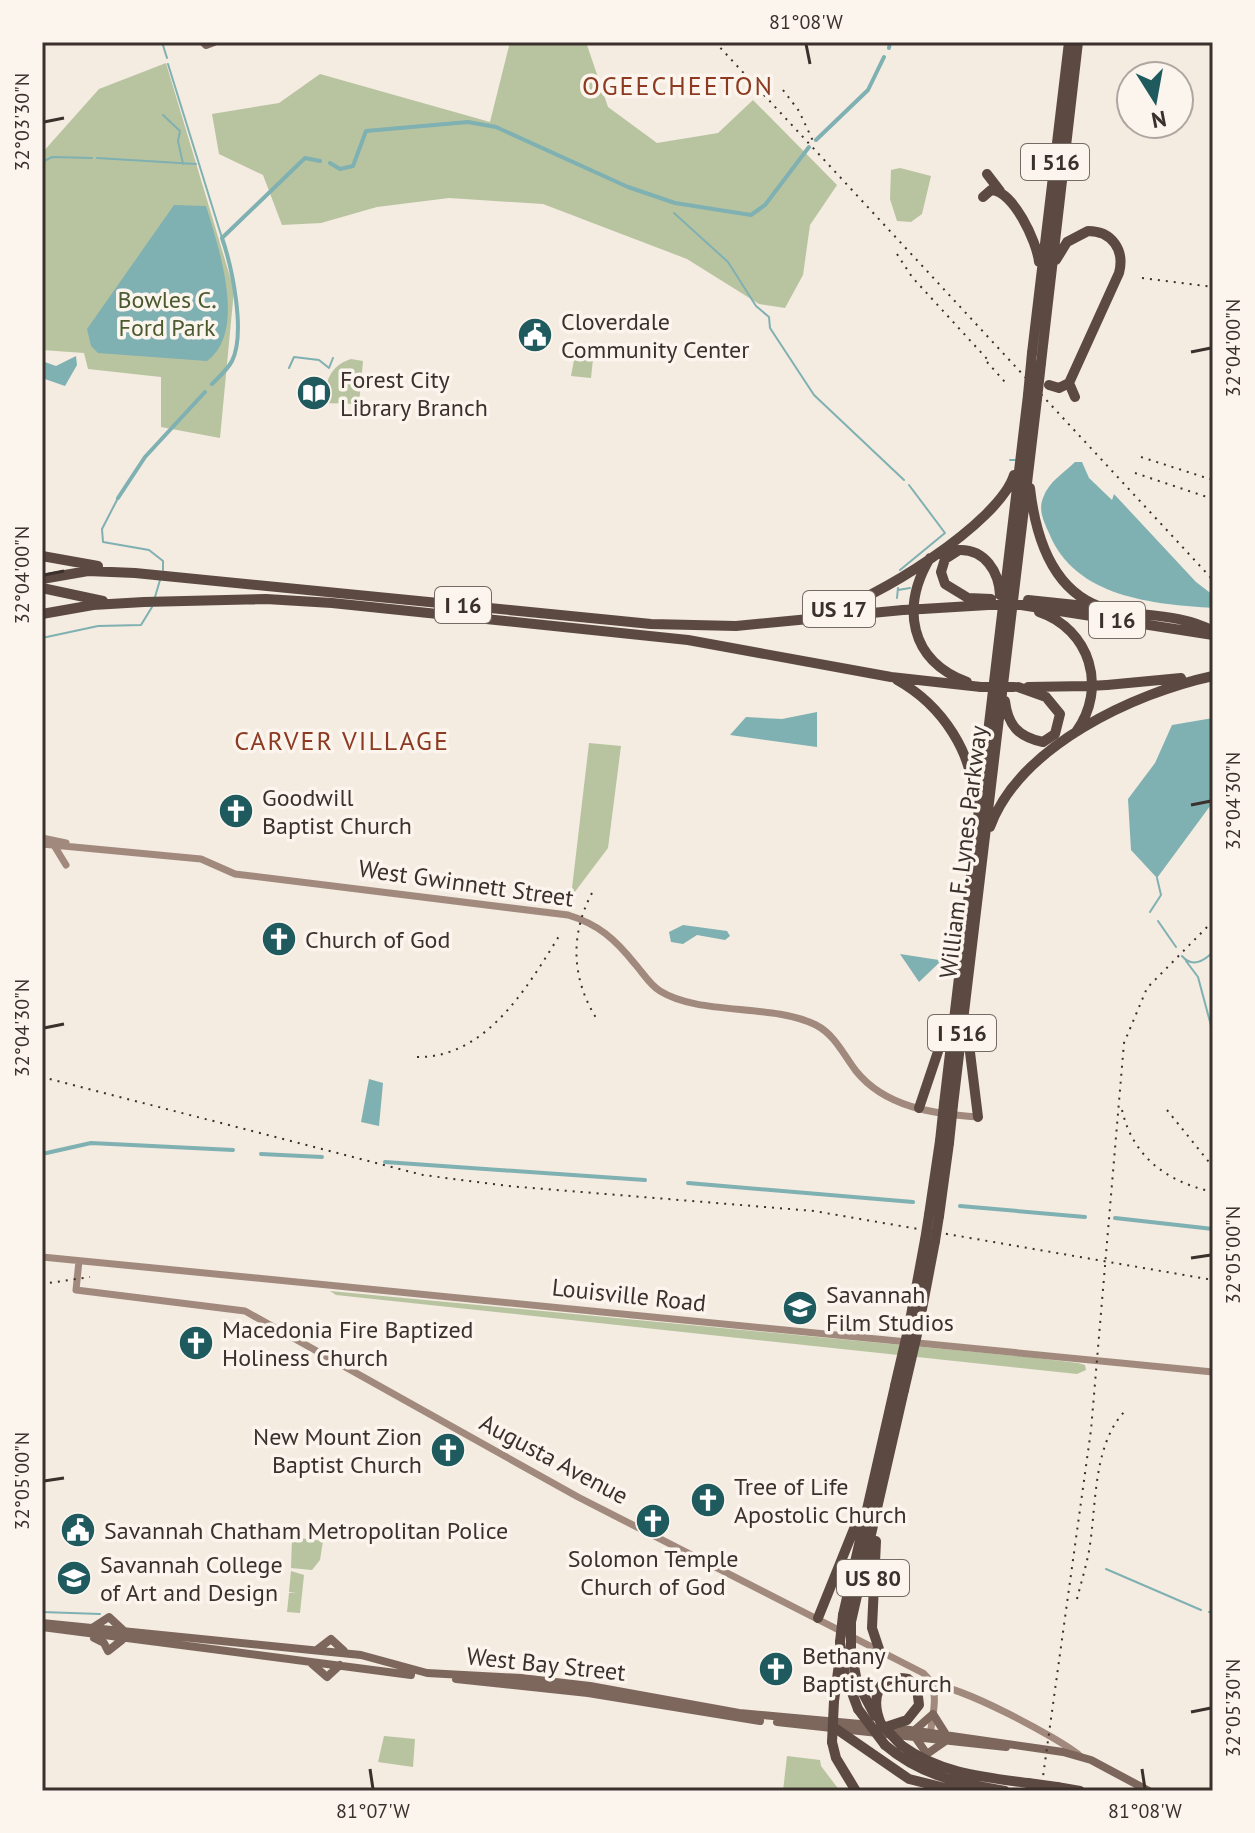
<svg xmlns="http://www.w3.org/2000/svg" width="1255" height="1833" viewBox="0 0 1255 1833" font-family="'PT Sans',sans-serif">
	<rect width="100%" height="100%" fill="#f4ebe1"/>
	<path fill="#b8c4a0" d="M510,42H586L608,107L657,143L718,133L753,100L837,185L810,225L803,275L785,308L759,304L687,259L543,204L449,198L377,207L321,223L282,225L263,175L219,154L212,114L279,103L320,74L490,122Z
		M166,63L234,290L220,438L161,427V377L88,369L84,353L42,350V153L99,89Z
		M900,168L931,176L922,214L911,222L897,221L890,199L891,170Z
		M576,349H594L591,378L571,376Z
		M351,359L363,361L359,404L323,403C326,382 329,366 351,359Z
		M589,743L621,746L608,848L571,897Z
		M330,1291L1028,1357L1078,1363L1085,1365L1086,1370L1077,1374L336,1295Z
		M292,1537L323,1541L320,1560L312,1570L291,1568Z
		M291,1571L304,1575L300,1613L287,1612L289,1593H296L289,1592Z
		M384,1736L415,1739L413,1767L378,1762Z
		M787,1756L820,1760L821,1766L840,1791H783Z"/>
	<path fill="#7fb0b2" d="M174,205L206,206C218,246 248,331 207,361L98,353L91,346L87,329Z
		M76,356L77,365L65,386L42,378V361L56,366Z
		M1075,462H1082L1089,478L1112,500L1114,494L1196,582L1213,595V608C1154,604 1075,598 1049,533C1044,522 1038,510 1043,498C1049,481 1063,474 1075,462Z
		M817,712V747L730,735L746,717L782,719Z
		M1213,718V802L1157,878L1131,850L1128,799L1155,763L1172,725Z
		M683,925L727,931L730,936L725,940L697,935L683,944L671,942L669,932Z
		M900,954L939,960L940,962L919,982Z
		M369,1079L383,1083L379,1126L361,1122Z"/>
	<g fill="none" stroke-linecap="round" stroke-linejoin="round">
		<path stroke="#7fb0b2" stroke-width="2" d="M162,42L167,58
			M168,64L222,238
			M163,115L180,131L178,141L183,164
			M97,158L196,164
			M42,162L52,157L92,158
			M674,213L728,262L756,306L769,317L770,328L814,395L904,480
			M289,368L294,357L319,360L329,368L333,358
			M1010,460H1015
			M118,498L102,529L103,542L149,550L163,561V570
			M900,570L945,533L909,485
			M898,590L910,588
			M155,597L160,580
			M897,598L898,588
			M42,638L98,626L141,625L152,607
			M1150,912L1161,895L1157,878
			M1158,921L1176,947
			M1182,956C1192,968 1204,961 1213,952
			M1186,961L1198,977L1213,1033
			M1106,1569L1201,1610
			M42,1612L100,1614
			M1209,1612L1213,1613"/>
		<path stroke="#7fb0b2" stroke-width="4" d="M889,48L890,42
			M816,140L868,90L884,57
			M330,163L340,169L353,166L366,131L468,122L496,127L628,187L675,203L751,215L765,205L809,147
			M212,384C218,378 228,369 232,361C246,333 232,267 222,238L305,158L320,161
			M118,498L145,457L205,392
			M42,1154L91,1143L233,1150
			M261,1154L322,1157
			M385,1162L645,1180
			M688,1183L913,1202
			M960,1206L1085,1217
			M1115,1218L1213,1229"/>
		<path stroke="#a18a7d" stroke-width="7" d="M42,838L66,843
			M42,844L201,859L235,874L568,915C598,924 615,939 635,964C643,973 650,985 660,991C700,1016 772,1003 816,1025C835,1035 843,1054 856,1071C885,1107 933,1114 978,1117
			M55,847L66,865
			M42,1257L1213,1372
			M79,1261L76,1290L245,1311L578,1497L923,1673C942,1689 932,1715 930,1736
			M933,1686C954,1682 1061,1739 1080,1756"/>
		<path stroke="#7d675c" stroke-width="8" d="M203,42L206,45L214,42
			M42,1623L361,1655L427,1673L521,1678L590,1686L739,1713L871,1725
			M42,1627L411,1675
			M92,1628L109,1617L124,1631
			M94,1638L104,1643L108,1651L122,1640
			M318,1649L331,1639L344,1651
			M312,1664L327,1677L340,1665
			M456,1679L588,1693L760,1721
			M777,1722L1006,1747
			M889,1727L1063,1752L1091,1760L1149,1791
			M916,1729L933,1714L945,1733
			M915,1737L927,1754L947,1740"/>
		<path stroke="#5c4a42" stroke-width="10" d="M987,174L1000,191
			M983,197L991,190C1013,190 1037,242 1039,262
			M1056,260L1067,242L1088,231C1112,231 1125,250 1119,273L1069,383L1075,397
			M1032,353L1069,42
			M1041,363L1078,42
			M1049,385L1059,388L1069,383
			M1030,488C1036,541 1055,600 1116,611C1148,616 1184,615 1213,631
			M42,556L98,566
			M930,558C901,607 909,660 967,682
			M42,579L88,571L135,573L651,624L736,626L903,610
			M42,588L103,601
			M991,599L968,598L945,584L941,572L945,559L959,550C985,549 999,572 1000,595
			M1028,600L1095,607
			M1021,605L1213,635
			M922,609L988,605
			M1039,612C1090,629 1108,688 1076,732
			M824,613C872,603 1000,522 1014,475
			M42,614L93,605L144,602L266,599L332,603L688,640L891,677L981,687
			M897,680C942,705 975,754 974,806
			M1107,685L1181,678
			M1028,687L1088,686
			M1005,701C1008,725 1018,737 1043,742L1055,734L1060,714L1046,697L1018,687
			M990,827C1020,746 1134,693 1213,676
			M967,1028L978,1117
			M944,1104L1028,395
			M953,1105L1037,399
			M919,1108L949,1019
			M929,1215L940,1141
			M939,1216L949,1143
			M909,1326L925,1240
			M918,1330L935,1241
			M876,1541L872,1628L879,1649
			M843,1615L895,1386
			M818,1618L860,1514
			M851,1622L904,1390
			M840,1642L845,1674L858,1709
			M851,1650L857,1682L875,1716
			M834,1701L839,1664
			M881,1724C871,1700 876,1672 908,1679L917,1688L919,1705L907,1720L886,1727
			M835,1728L909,1779L949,1789L987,1791
			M832,1742L836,1758L856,1791
			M885,1745C921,1776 960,1783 1005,1791
			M901,1745C939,1773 982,1777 1028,1783
			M1057,1787L1080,1791"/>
		<path stroke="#3b302b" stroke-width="2" stroke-dasharray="2 6" stroke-linecap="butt" d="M715,42L1213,580
			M783,90L799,111L813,141
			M897,254L912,277L988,360
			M1142,278L1213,287
			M987,362L1005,382
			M1141,457L1213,480
			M1135,473L1213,499
			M592,893C569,936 572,981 598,1021
			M417,1057C487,1058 528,986 561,933
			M42,1077L423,1175L508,1186L814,1211L1213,1280
			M1122,1110C1133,1158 1168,1182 1213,1192
			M1167,1110L1213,1167
			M42,1284L90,1277
			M1077,1599C1081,1583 1086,1567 1089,1551C1097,1505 1092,1443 1127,1409
			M1041,1791L1091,1430L1124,1043L1147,988L1213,921"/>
		<path stroke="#5c4a42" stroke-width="10" d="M1028,395L1032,353
			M1037,399L1041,363
			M990,605H1021
			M903,610L922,609
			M1088,686L1107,685
			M981,687H1014
			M940,1141L944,1104
			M949,1143L953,1105
			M925,1240L929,1215
			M935,1241L939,1216
			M895,1386L909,1326
			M904,1390L918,1330
			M840,1642L843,1615
			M851,1650V1622
			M858,1709L885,1745
			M881,1724L901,1745
			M832,1742L834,1701
			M1028,1783L1057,1787"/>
	</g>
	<path fill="none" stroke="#3b302b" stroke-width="3" d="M806,44L810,64M44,122L64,118M1191,352L1211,348M44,575L64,571M1191,805L1211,801M44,1028L64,1024M1191,1258L1211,1255M44,1481L64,1478M1191,1712L1211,1708M370,1769L373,1789M1142,1769L1145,1789"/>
	<defs>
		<g id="civic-disc" transform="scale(1.8)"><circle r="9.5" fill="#1f5a5e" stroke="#fbf5ee"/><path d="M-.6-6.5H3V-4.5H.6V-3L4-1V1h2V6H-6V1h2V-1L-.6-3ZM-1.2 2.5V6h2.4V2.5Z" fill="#fff"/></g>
		<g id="library-disc" transform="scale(1.8)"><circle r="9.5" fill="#1f5a5e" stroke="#fbf5ee"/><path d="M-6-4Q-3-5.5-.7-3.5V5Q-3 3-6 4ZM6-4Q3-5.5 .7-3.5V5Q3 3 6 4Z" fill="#fff"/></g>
		<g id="church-disc" transform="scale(1.8)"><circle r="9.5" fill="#1f5a5e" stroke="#fbf5ee"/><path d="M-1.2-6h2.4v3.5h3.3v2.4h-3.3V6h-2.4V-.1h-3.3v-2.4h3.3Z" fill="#fff"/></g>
		<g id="university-disc" transform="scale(1.8)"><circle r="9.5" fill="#1f5a5e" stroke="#fbf5ee"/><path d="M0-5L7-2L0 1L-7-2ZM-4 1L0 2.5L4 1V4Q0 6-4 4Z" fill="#fff"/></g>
	</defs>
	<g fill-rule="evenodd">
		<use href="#civic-disc" x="535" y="335"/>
		<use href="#library-disc" x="314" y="393"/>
		<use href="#church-disc" x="236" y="811"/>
		<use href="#church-disc" x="279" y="939"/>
		<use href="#university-disc" x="800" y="1308"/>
		<use href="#church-disc" x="196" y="1343"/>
		<use href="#church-disc" x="448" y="1450"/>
		<use href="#church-disc" x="708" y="1500"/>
		<use href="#church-disc" x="653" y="1521"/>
		<use href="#civic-disc" x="78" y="1530"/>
		<use href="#university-disc" x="74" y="1578"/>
		<use href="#church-disc" x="776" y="1669"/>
	</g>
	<g text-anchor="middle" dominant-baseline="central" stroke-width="7" stroke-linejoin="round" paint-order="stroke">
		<g fill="#fbf5ee" stroke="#756b66" stroke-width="2">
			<rect x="1021" y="144" width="68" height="36" rx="6"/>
			<rect x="435" y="587" width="56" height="36" rx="6"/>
			<rect x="803" y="591" width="72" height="36" rx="6"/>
			<rect x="1089" y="602" width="56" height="36" rx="6"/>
			<rect x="928" y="1015" width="68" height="36" rx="6"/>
			<rect x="837" y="1560" width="72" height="36" rx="6"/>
		</g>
		<g font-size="22" font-weight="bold" fill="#3b302b">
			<text x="1055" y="162">I 516</text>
			<text x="463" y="605">I 16</text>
			<text x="839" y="609">US 17</text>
			<text x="1117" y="620">I 16</text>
			<text x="962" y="1033">I 516</text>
			<text x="873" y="1578">US 80</text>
		</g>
		<g font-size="24" fill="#4a5a2e" stroke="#fbf5ee">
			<text x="167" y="299">Bowles C.<tspan x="167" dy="28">Ford Park</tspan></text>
		</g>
		<g font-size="24" fill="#3b302b" stroke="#fbf5ee" text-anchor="start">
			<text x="561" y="321">Cloverdale<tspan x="561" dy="28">Community Center</tspan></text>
			<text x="340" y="379">Forest City<tspan x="340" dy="28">Library Branch</tspan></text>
			<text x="262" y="797">Goodwill<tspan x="262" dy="28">Baptist Church</tspan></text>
			<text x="305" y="939">Church of God</text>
			<text x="826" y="1294">Savannah<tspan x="826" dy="28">Film Studios</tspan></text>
			<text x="222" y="1329">Macedonia Fire Baptized<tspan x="222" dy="28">Holiness Church</tspan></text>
			<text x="422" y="1436" text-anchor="end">New Mount Zion<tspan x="422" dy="28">Baptist Church</tspan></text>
			<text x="734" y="1486">Tree of Life<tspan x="734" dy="28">Apostolic Church</tspan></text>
			<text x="104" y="1530">Savannah Chatham Metropolitan Police</text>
			<text x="653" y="1558" text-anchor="middle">Solomon Temple<tspan x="653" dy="28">Church of God</tspan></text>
			<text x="100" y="1564">Savannah College<tspan x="100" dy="28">of Art and Design</tspan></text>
			<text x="802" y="1655">Bethany<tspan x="802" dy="28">Baptist Church</tspan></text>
		</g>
		<g font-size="24" fill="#3b302b" stroke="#fbf5ee">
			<text transform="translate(963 852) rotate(-83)">William F. Lynes Parkway</text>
			<text transform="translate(466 883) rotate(8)">West Gwinnett Street</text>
			<text transform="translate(629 1295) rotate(6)">Louisville Road</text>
			<text transform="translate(554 1459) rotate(28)">Augusta Avenue</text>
			<text transform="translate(546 1664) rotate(6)">West Bay Street</text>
		</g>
		<g font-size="26" letter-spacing="2" fill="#8c3b22" stroke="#fbf5ee">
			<text x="678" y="85">OGEECHEETON</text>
			<text x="342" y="740">CARVER VILLAGE</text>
		</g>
	</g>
	<rect width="1255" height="1833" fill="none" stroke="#fbf5ee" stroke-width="88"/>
	<g transform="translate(1155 100) rotate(169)"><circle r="38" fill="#fbf5ee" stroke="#aea6a0" stroke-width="2"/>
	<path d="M0-6L14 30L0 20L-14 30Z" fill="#1f5a5e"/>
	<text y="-12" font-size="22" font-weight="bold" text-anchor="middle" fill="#3b302b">N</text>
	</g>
	<rect x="44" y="44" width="1167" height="1745" fill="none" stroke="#3b302b" stroke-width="3"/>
	<g font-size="20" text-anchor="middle" fill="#3b302b">
		<text x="806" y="29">81°08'W</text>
		<text transform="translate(22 122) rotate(-90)" y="7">32°03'30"N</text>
		<text transform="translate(1233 348) rotate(-90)" y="7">32°04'00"N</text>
		<text transform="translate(22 575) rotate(-90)" y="7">32°04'00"N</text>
		<text transform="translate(1233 801) rotate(-90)" y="7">32°04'30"N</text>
		<text transform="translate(22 1028) rotate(-90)" y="7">32°04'30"N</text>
		<text transform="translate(1233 1255) rotate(-90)" y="7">32°05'00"N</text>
		<text transform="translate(22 1481) rotate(-90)" y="7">32°05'00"N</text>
		<text transform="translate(1233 1708) rotate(-90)" y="7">32°05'30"N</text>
		<text x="373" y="1818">81°07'W</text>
		<text x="1145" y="1818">81°08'W</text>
	</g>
</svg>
